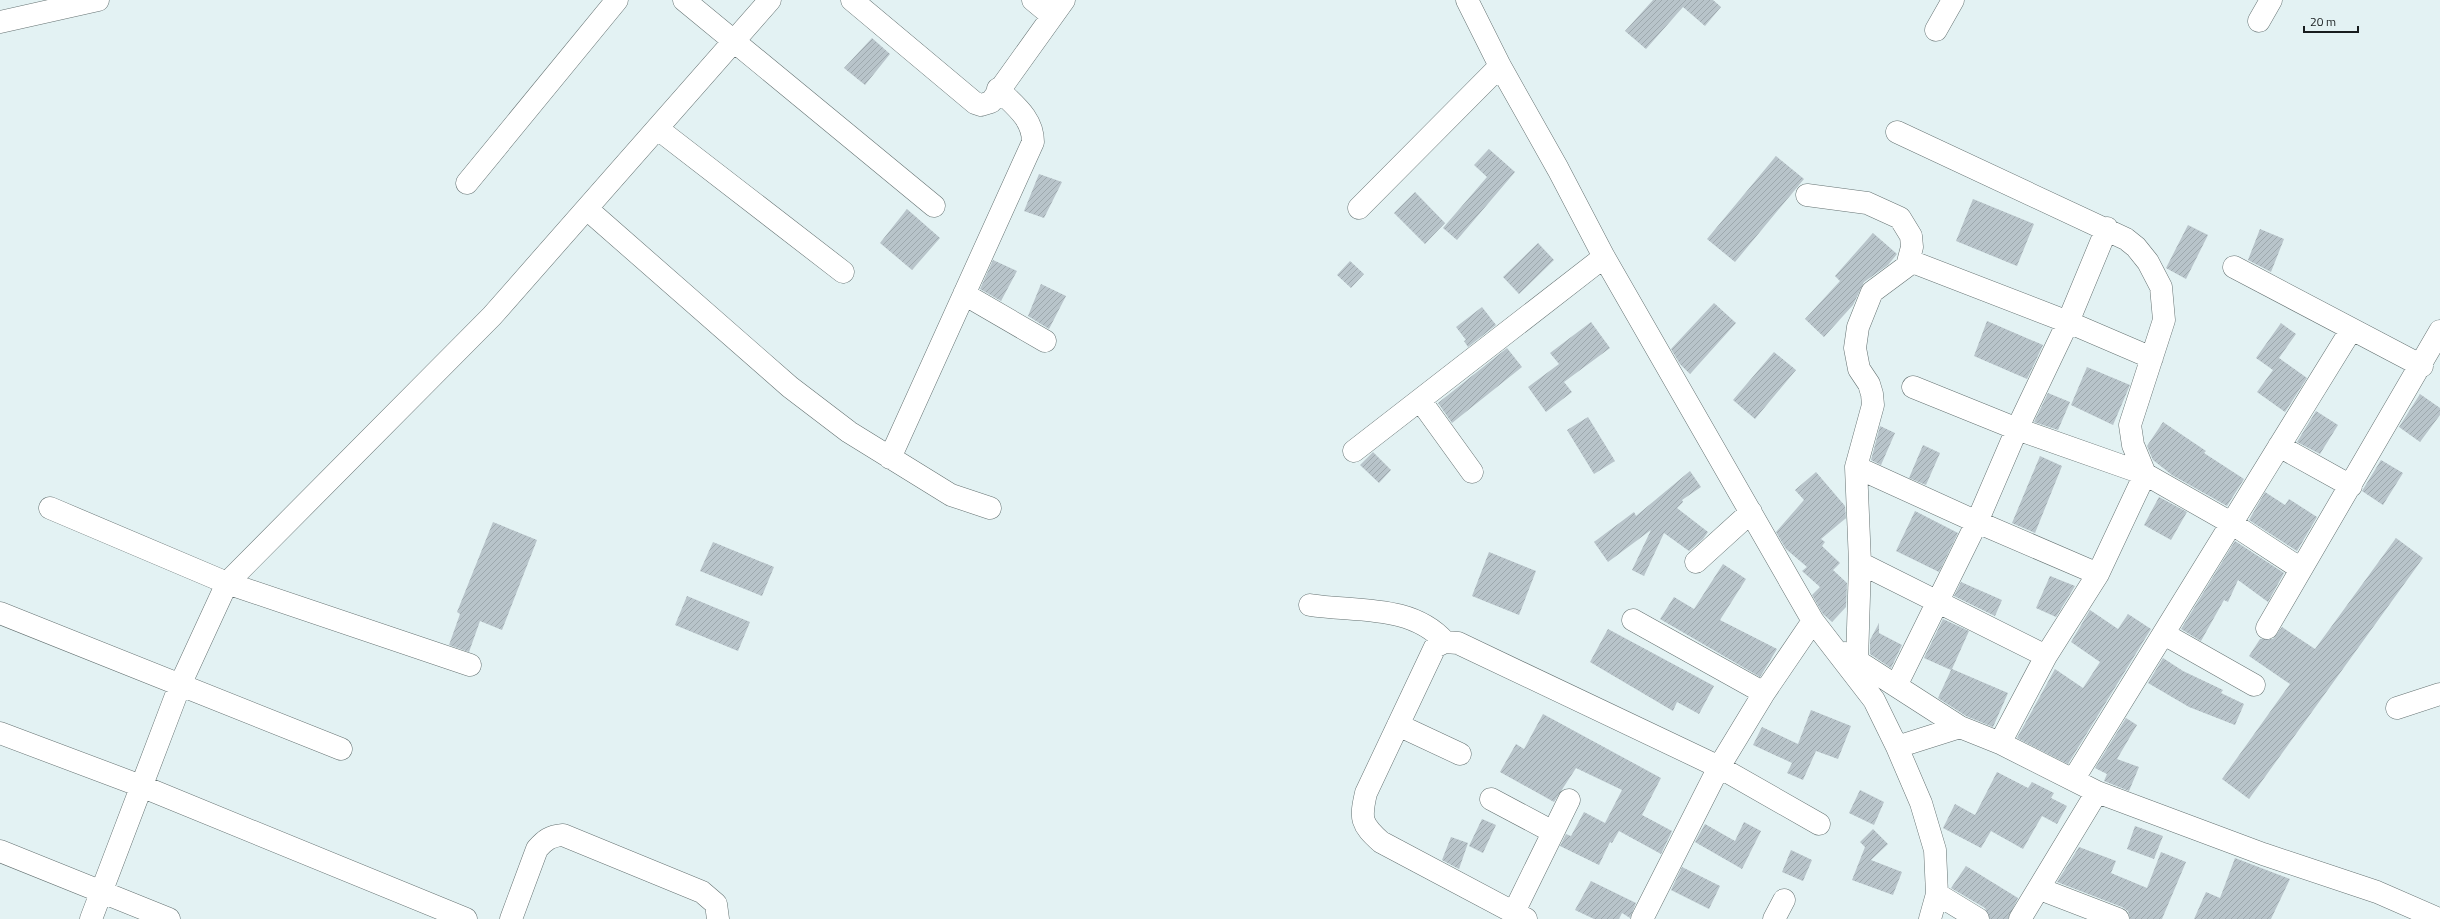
<svg xmlns="http://www.w3.org/2000/svg" width="2440" height="919" viewBox="0 0 2440 919" font-family="'Titillium Web',sans-serif">
	<defs>
		<pattern id="building-hatch" width="6" height="6" patternUnits="userSpaceOnUse"><rect width="6" height="6" fill="#b8c4ca"/><path d="M-1 1l2-2M0 6l6-6M5 7l2-2" fill="none" stroke="#9da8ad"/></pattern>
	</defs>
	<rect width="100%" height="100%" fill="#e3f2f3"/>
	<path fill="url(#building-hatch)" d="M1653,0H1713L1721,7L1705,26L1683,7L1646,49L1625,31Z
		M872,38L890,54L865,85L844,68Z
		M1489,149L1515,172L1457,240L1443,228L1487,177L1474,165Z
		M1776,156L1804,179L1735,262L1707,239Z
		M1039,174L1062,182L1044,218L1024,211Z
		M1415,192L1445,223L1425,244L1394,213Z
		M1973,199L2034,224L2017,266L1956,241Z
		M907,209L940,238L912,270L880,243Z
		M2188,225L2208,235L2186,279L2166,268Z
		M2260,229L2284,239L2271,272L2248,260Z
		M1873,233L1897,254L1888,265L1864,282L1853,305L1824,337L1805,319L1840,281L1835,276Z
		M1538,243L1554,260L1519,294L1503,277Z
		M993,260L1017,271L1001,301L980,289Z
		M1350,261L1364,274L1351,288L1337,275Z
		M1041,284L1066,296L1049,329L1028,316Z
		M1714,303L1736,323L1690,374L1680,364L1671,349Z
		M1482,307L1496,325L1468,347L1464,341L1466,340L1456,327Z
		M1987,321L2043,345L2027,379L1974,356Z
		M1591,322L1610,348L1564,382L1572,392L1546,412L1528,387L1559,364L1550,353Z
		M2281,323L2296,334L2279,358L2307,378L2285,412L2257,392L2273,370L2256,358Z
		M1507,348L1522,367L1452,423L1438,403Z
		M1774,352L1796,370L1755,419L1733,400Z
		M2087,367L2130,385L2113,425L2071,405Z
		M2048,393L2070,402L2058,430L2034,422Z
		M2420,394L2440,408V415L2420,442L2399,427Z
		M2316,411L2338,425L2320,454L2297,442Z
		M1588,417L1615,461L1594,474L1567,430Z
		M2163,422L2206,451L2204,453L2244,479L2227,506L2172,475L2153,460L2147,446Z
		M1880,426L1895,433L1881,465L1871,460Z
		M1923,445L1940,453L1926,485L1909,478Z
		M1373,452L1391,470L1379,483L1360,465Z
		M2040,456L2062,466L2035,533L2012,523Z
		M2381,460L2403,473L2383,505L2362,491Z
		M1690,471L1701,487L1682,500L1683,502L1677,508L1708,532L1703,539L1689,551L1664,533L1644,576L1632,570L1651,530L1608,562L1594,542L1634,512L1636,516Z
		M1816,472L1845,506L1846,518L1821,539L1825,542L1822,546L1840,563L1833,570L1847,583L1846,607L1832,622L1823,614L1812,595L1820,587L1802,571L1807,567L1786,549L1776,532L1804,500L1795,490Z
		M2265,492L2285,505L2289,499L2317,517L2297,551L2249,520Z
		M2159,497L2187,512L2171,540L2144,525Z
		M1915,511L1958,533L1939,572L1896,551Z
		M493,522L537,540L502,630L480,621L469,652L449,645L460,614L457,612Z
		M2396,538L2423,558L2249,799L2222,779L2290,684L2249,656L2260,639H2273L2282,627L2315,649Z
		M2235,541L2284,573L2268,602L2238,580L2228,602L2224,600L2201,641L2181,629Z
		M713,542L774,567L762,596L700,571Z
		M1489,552L1536,571L1519,615L1472,596Z
		M1723,564L1746,579L1720,620L1777,649L1760,677L1660,619L1674,597L1694,609Z
		M2050,576L2075,586L2056,617L2036,608Z
		M1961,582L2002,600L1995,616L1954,596Z
		M687,596L750,622L738,651L675,625Z
		M2090,610L2118,629L2128,614L2151,629L2068,764L2017,738L2055,669L2083,688L2100,662L2071,642Z
		M1943,619L1969,631L1952,669L2008,693L1993,727L1966,716L1938,698L1951,670L1924,658Z
		M1879,623V633L1902,645L1891,668L1870,654V640Z
		M1608,629L1714,686L1699,714L1677,702L1673,711L1590,662Z
		M2163,658L2183,671L2223,690L2221,693L2244,704L2235,725L2189,707L2148,683Z
		M1811,710L1851,726L1838,759L1816,751L1803,780L1787,773L1792,763L1753,745L1762,727L1798,744Z
		M1543,714L1661,778L1642,815L1672,831L1661,854L1619,831L1612,843L1610,842L1599,865L1560,846L1566,834L1571,836L1584,812L1605,823L1622,790L1576,768L1554,802L1500,772L1516,744L1524,749Z
		M2126,718L2137,725L2117,759L2139,767L2129,791L2104,781L2107,774L2095,768Z
		M1997,772L2028,788L2032,782L2054,793L2051,798L2067,806L2057,824L2042,816L2023,849L1991,831L1981,848L1943,828L1955,804L1975,815Z
		M1860,790L1884,802L1874,825L1849,813Z
		M1482,819L1496,825L1483,853L1469,846Z
		M1744,822L1761,831L1742,869L1695,842L1705,824L1735,841Z
		M2135,826L2163,836L2154,859L2127,849Z
		M1873,829L1888,844L1871,860L1902,872L1893,895L1852,880L1865,847L1860,842Z
		M1451,837L1468,843L1459,869L1442,860Z
		M2079,847L2116,861L2111,873L2147,888L2161,852L2186,862L2162,919H2130L2128,911L2122,907L2057,882Z
		M1791,850L1812,860L1803,881L1782,872Z
		M2235,858L2290,879L2271,919H2194L2206,892L2220,898Z
		M1966,866L2018,898L2008,919H1990L1985,908L1951,888Z
		M1682,867L1720,886L1709,909L1671,890Z
		M1591,881L1636,903L1630,918L1622,913L1619,919H1594L1575,910Z"/>
	<g fill="none" stroke-linecap="round" stroke-linejoin="round">
		<g stroke="#657272" stroke-width="23">
			<path id="minor" d="M684,0L934,206
				M852,0L975,103L981,105L991,102L1064,0
				M1033,0L1051,15
				M1467,0L1500,66L1558,169L1604,257L1813,621L1874,700L1897,747L1921,803L1935,850L1937,894L1930,919
				M2259,21L2271,0
				M0,22L98,0
				M1936,30L1953,0
				M658,129L843,272
				M1897,132L2126,239L2136,247L2148,262L2161,287L2164,320L2130,425L2133,445L2145,474L2098,574L2046,656L2000,743
				M467,183L617,0
				M1807,195L1867,203L1900,218L1911,236L1912,247L1907,266L1872,292L1858,327L1855,348L1859,369L1869,384L1872,394L1873,405L1856,467L1860,563L1857,661
				M1359,208L1500,66
				M587,209L790,387L849,432L951,495L990,508
				M1910,261L2068,322L2152,358
				M2234,267L2422,366
				M964,294L1045,341
				M1913,387L2017,429L2145,474L2231,523L2301,569
				M1420,400L1472,472
				M2279,446L2351,486
				M1354,451L1604,257
				M890,458L1033,142C1033,118 1014,105 998,89
				M1856,467L1977,522L2098,574
				M50,508L227,583L470,665
				M1696,562L1751,512
				M1860,563L2046,656
				M1310,605C1355,612 1412,604 1445,642
				M0,613L341,749
				M1633,620L1764,693
				M2267,628L2440,331
				M2164,634L2254,685
				M1845,653L1960,727
				M1897,684L1977,522L2017,429L2068,322L2107,228
				M2397,708L2440,694
				M1398,725L1460,754
				M0,733L141,786L466,919
				M1897,747L1960,727L2000,743L2097,792L2263,854L2377,892L2439,919
				M2073,780L2351,330
				M1491,799L1553,832
				M0,851L169,919
				M2040,889L2118,919
				M1937,894L1978,919
				M1514,912L1569,800
				M91,919L180,685L227,583L492,316L770,0
				M511,919L537,849C545,840 550,836 563,835L702,892L716,904L718,919
				M1526,919L1381,842C1361,824 1360,819 1366,793L1435,647L1445,642L1458,643L1719,767L1819,824
				M1642,919L1719,767L1764,693L1813,621
				M1774,919L1784,900
				M2020,919L2097,792"/>
		</g>
		<use href="#minor" stroke="#fff" stroke-width="22"/>
	</g>
	<path d="M2304 26v6h54v-6" fill="none" stroke="#181d1e" stroke-width="2"/>
	<text x="2310" y="26" font-size="12" fill="#181d1e" stroke="#e3f2f3" stroke-width="3" paint-order="stroke">20 m</text>
</svg>
